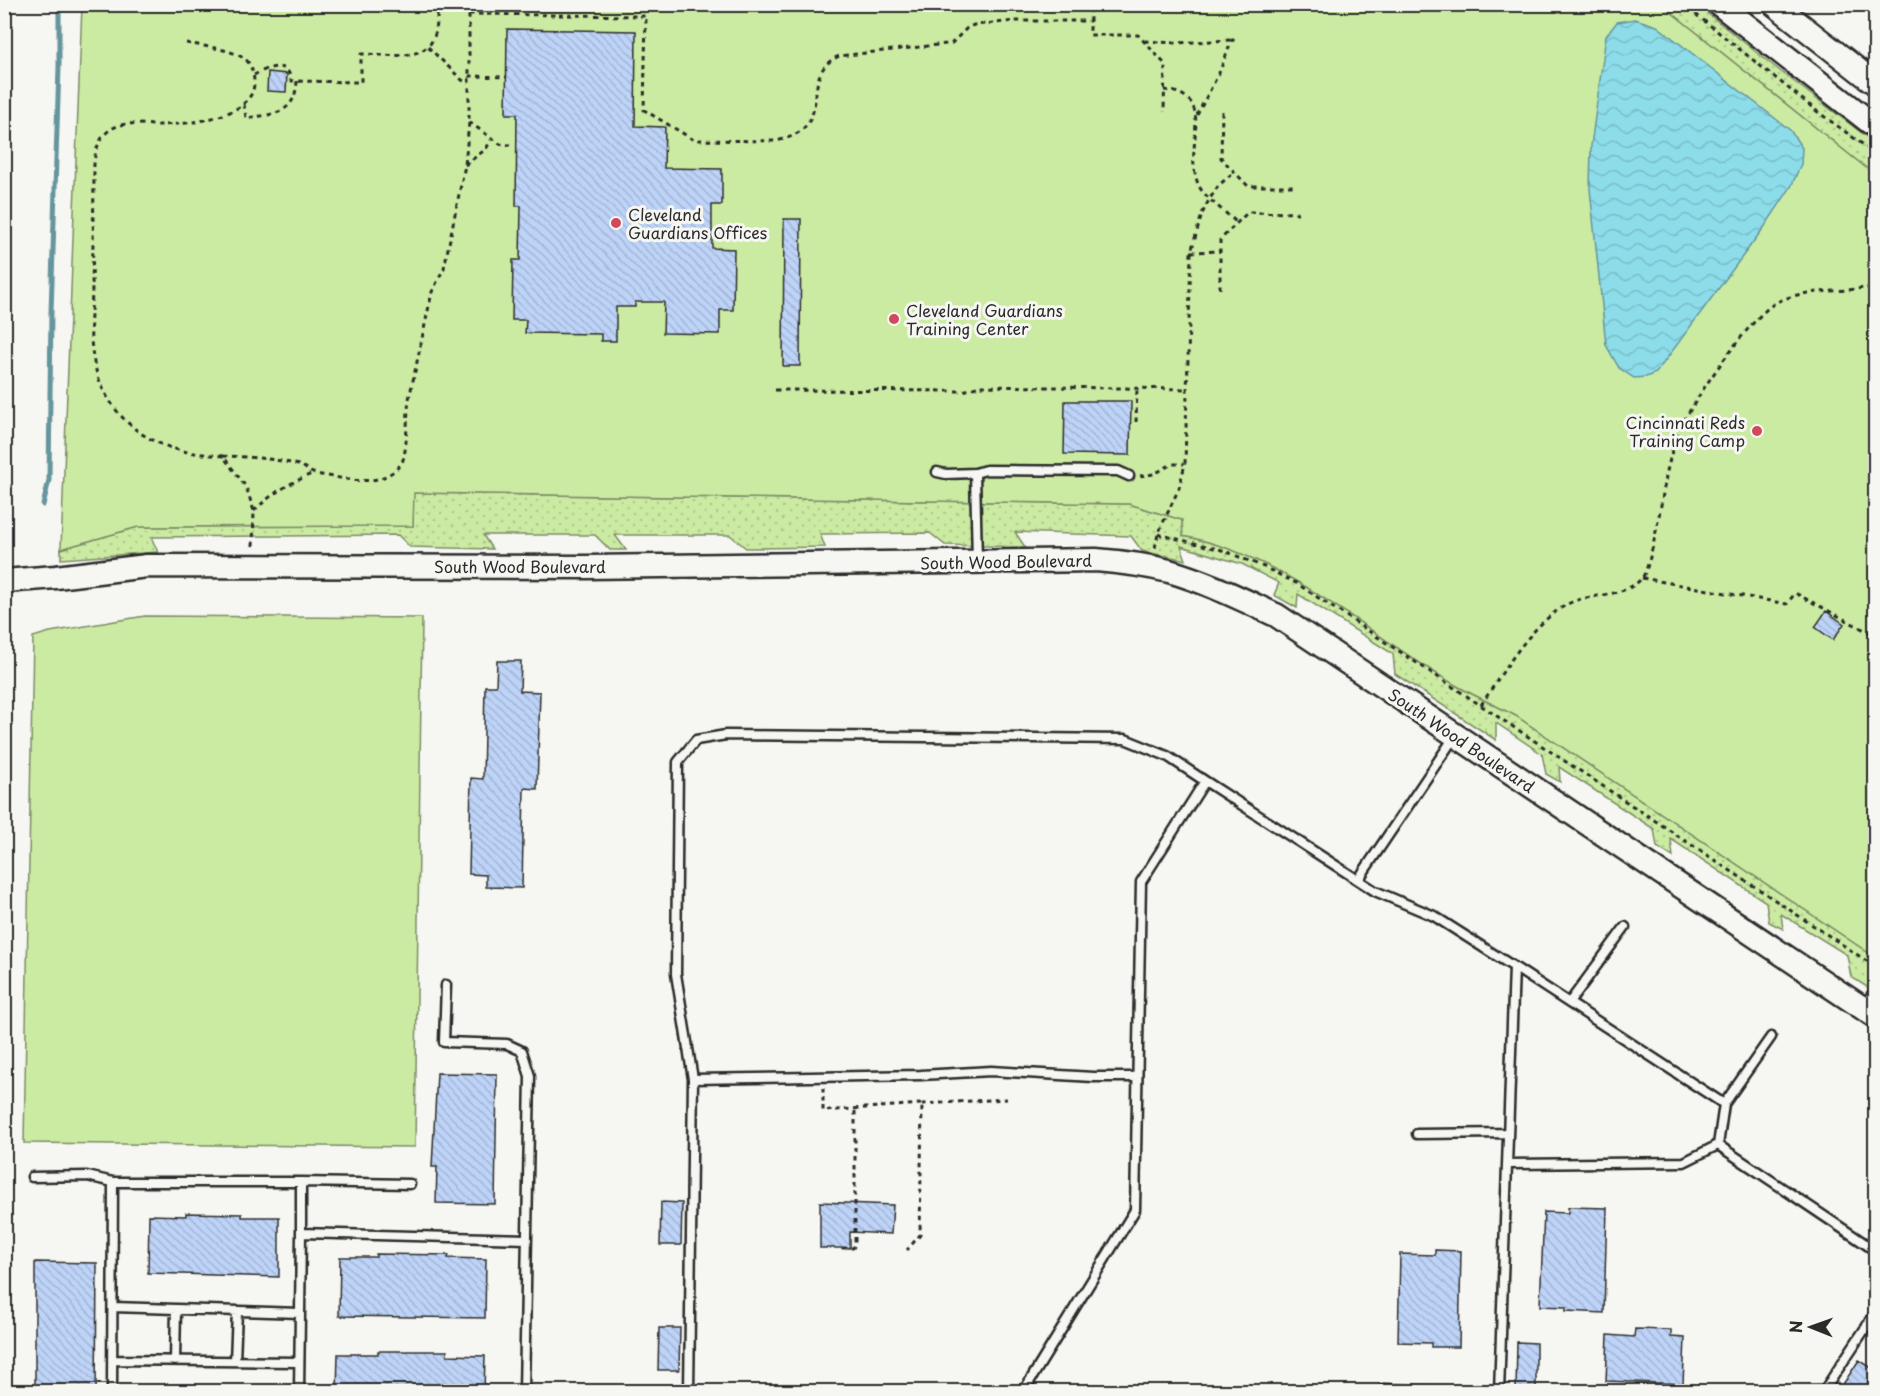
<svg xmlns="http://www.w3.org/2000/svg" width="1880" height="1396" viewBox="0 0 1880 1396" font-family="'Playpen Sans',sans-serif">
	<defs>
		<pattern id="park-dots" width="8" height="8" patternUnits="userSpaceOnUse" patternTransform="scale(1.5)"><rect width="8" height="8" fill="#cbeba2"/><path d="M2 2h.1M6 6h.1" fill="none" stroke="#aeca8c" stroke-width="1.8" stroke-linecap="round"/></pattern>
		<pattern id="water-waves" width="16" height="10" patternUnits="userSpaceOnUse" patternTransform="scale(1.5)"><rect width="16" height="10" fill="#8cdce9"/><path d="M0 5q4-4 8 0t8 0" fill="none" stroke="#79bdc8"/></pattern>
		<pattern id="building-back-hatch" width="6" height="6" patternUnits="userSpaceOnUse" patternTransform="scale(1.5)"><rect width="6" height="6" fill="#bdd3f7"/><path d="M-1 5l2 2M0 0l6 6M5-1l2 2" fill="none" stroke="#a3b5d4"/></pattern>
	</defs>
	<rect width="100%" height="100%" fill="#f6f6f2"/>
	<filter id="ink" filterUnits="userSpaceOnUse"><feTurbulence type="fractalNoise" baseFrequency=".0167" numOctaves="2"/><feDisplacementMap in="SourceGraphic" scale="12" xChannelSelector="R" yChannelSelector="G"/><feConvolveMatrix kernelMatrix="1 2 1 2 8 2 1 2 1" color-interpolation-filters="sRGB"/></filter>
	<g filter="url(#ink)">
		<path fill="url(#park-dots)" stroke="#7b8b66" stroke-width="1.5" d="M1662,5H1697L1780,71L1875,143V175Z
			M413,493L1129,504L1182,520L1183,536C1288,556 1368,635 1459,687C1477,697 1497,706 1516,716L1875,957V992L1851,977L1847,955L1781,914L1783,929L1769,922L1766,902L1671,839L1673,857L1657,847L1654,829L1559,767L1560,782L1546,774L1542,754L1496,723V740L1395,674L1393,654L1298,594L1297,608L1274,595L1279,583L1242,564L1181,546L1186,560L1142,551L1131,536L1015,532L1025,547L945,545L930,533L820,534L825,547L746,548L730,535H615L626,550H610L595,535H483L492,549L410,547L398,535L151,537L158,552L61,559V549L138,527L413,526Z"/>
		<path fill="#cbeba2" stroke="#7b8b66" stroke-width="1.5" d="M82,5H1662L1875,175V957L1516,716C1497,706 1477,697 1459,687C1368,635 1288,556 1183,536L1182,520L1129,504L414,493L413,526L138,527L61,549Z
			M145,616L422,618L415,1147L24,1143L33,637L50,632Z"/>
		<path fill="url(#water-waves)" stroke="#65959d" stroke-width="1.5" d="M1635,19L1657,26L1790,130L1802,148L1801,164L1791,187L1765,226L1656,373L1646,377L1634,378L1619,368L1606,345L1590,189L1591,146L1606,36L1617,22Z"/>
		<g fill="none" stroke-linecap="round" stroke-linejoin="round">
			<path stroke="#65959d" stroke-width="5" d="M43,505L49,480L51,312L59,67V4"/>
		</g>
		<path fill="url(#building-back-hatch)" stroke="#2b2b2b" stroke-width="1.5" d="M507,29L636,31L635,126L665,127L664,168L722,169V205H712V248L734,249L733,310H720V334L663,333L664,302H635V307H616V341H601V334L525,333L526,320H512L513,260H520L521,206H516L517,114H506Z
			M268,72L287,74L286,92L267,91Z
			M784,219H801L800,366H783Z
			M1065,401H1131L1130,455L1064,454Z
			M1826,611L1844,624L1833,640L1815,627Z
			M497,661H521L520,691L540,692L537,789L524,788L522,888L486,887V875L469,874L471,778L483,779L485,686H496Z
			M437,1073L497,1074L495,1204L436,1203L437,1167H432Z
			M661,1202L682,1203L681,1245H660Z
			M820,1202L893,1205L891,1234L850,1232V1248H820Z
			M1568,1207L1607,1208L1604,1313L1566,1311V1307L1540,1306L1544,1212L1568,1213Z
			M186,1213L242,1214V1217H279V1277L148,1273L149,1215L186,1216Z
			M1435,1250L1461,1251L1459,1347H1431V1343L1398,1342L1400,1254L1435,1255Z
			M376,1254L449,1255L448,1258L486,1259L485,1318L339,1316L340,1257H376Z
			M35,1262L97,1263L96,1392H35Z
			M659,1328H680L679,1370H658Z
			M1635,1329L1671,1330V1337L1685,1338L1683,1384L1606,1381L1608,1335L1634,1337Z
			M1517,1342L1536,1343V1392H1516Z
			M378,1351H447V1355L485,1356L484,1392H337L338,1354H378Z
			M1859,1360L1875,1370L1863,1392H1838Z"/>
		<g fill="none" stroke-linecap="round" stroke-linejoin="round">
			<g stroke="#2b2b2b" stroke-width="13">
				<path id="lane" d="M937,472L946,474L975,473
					M977,561L975,473L986,470L1118,471L1129,476
					M1205,781L1375,891L1434,916L1514,967
					M1358,880L1455,736
					M446,985L444,1042L507,1044L522,1051L530,1076L524,1392
					M1569,1003L1625,927
					M1864,1006L1876,989
					M693,1079L921,1075L991,1071L1093,1077H1137
					M1724,1104L1771,1037
					M1417,1134L1508,1133
					M1507,1164L1684,1162L1718,1145
					M32,1177L87,1176L113,1182
					M301,1182L410,1184
					M113,1307L300,1313
					M112,1360L299,1362
					M175,1361L176,1309
					M235,1361L237,1311
					M112,1392L113,1182H301V1233
					M299,1392L301,1233L526,1239
					M689,1392L693,1079L676,974L678,762L696,740L726,735L1125,739L1167,756L1205,781L1141,882L1135,1210L1023,1392
					M1380,1392L1384,1389L1447,1392
					M1499,1392L1514,967L1724,1104L1718,1145L1876,1251
					M1823,1392L1876,1312"/>
			</g>
			<g stroke="#2b2b2b" stroke-width="27">
				<path id="secondary" d="M1719,4L1876,127
					M1774,4L1876,84
					M4,581L56,577L147,566L587,567L1096,560C1121,562 1145,565 1169,571C1207,582 1241,599 1276,615L1876,1017"/>
			</g>
			<path stroke="#2b2b2b" stroke-width="3" stroke-dasharray="4.5 4.5" stroke-linecap="butt" d="M1142,4L1138,8H1090V35H1138L1165,64L1164,112
				M1681,4L1702,19L1818,112L1876,154
				M469,14L646,16L644,110L694,140L776,141C840,128 795,75 839,56L946,44L952,43L967,28L974,25L1015,21H1090
				M1145,41L1175,43L1231,40
				M186,43C203,46 230,49 244,58C251,63 254,74 254,82C255,117 189,124 163,125C147,126 128,120 113,128C100,135 96,148 94,162C94,203 93,244 92,286C92,306 89,329 92,349C96,391 122,428 161,444C181,453 202,454 223,456L246,487L254,511L253,547
				M428,47L462,80L469,83
				M254,75C267,68 289,59 291,81L361,82V54C383,54 424,63 434,37C438,27 437,15 437,4
				M469,76L506,77
				M1164,90C1205,94 1195,124 1194,151C1193,162 1194,173 1198,184C1203,197 1226,212 1237,223
				M244,104L246,118C274,114 295,115 297,81
				M1222,111L1221,158L1248,186H1297
				M1197,115L1219,73L1232,40H1238
				M469,122L500,144L511,145
				M465,165L486,149L491,140
				M1191,252L1220,251
				M1220,289V240L1248,212L1298,213
				M775,390L963,391L980,386L1188,389
				M1136,422L1137,388
				M223,456C249,457 276,458 301,466C305,467 308,471 313,473C319,475 328,476 335,477C357,482 387,485 402,462C407,455 407,412 409,399L432,292L444,268L465,165L469,122V4
				M1140,476L1154,474L1172,464H1184
				M254,511C272,493 290,483 314,473
				M1158,534L1222,550L1264,567L1296,583L1876,967
				M1155,548L1158,534L1179,488L1185,464L1191,252L1202,214L1209,200L1219,185L1234,172
				M1642,578L1787,604L1795,593L1876,636
				M1481,705C1504,671 1529,626 1566,605C1588,592 1624,599 1642,578C1652,565 1663,492 1667,471C1670,460 1672,447 1677,436C1687,408 1752,314 1777,302C1800,291 1824,292 1848,290C1858,289 1866,287 1876,288
				M823,1088V1111L922,1104L920,1235L907,1250
				M922,1104L1007,1099
				M842,1248H853L855,1245V1109"/>
			<use href="#lane" stroke="#f6f6f2" stroke-width="8"/>
			<use href="#secondary" stroke="#f6f6f2" stroke-width="22"/>
		</g>
	</g>
	<g fill="#d1495b" stroke="#f6f6f2" stroke-width="2">
		<circle cx="616" cy="223" r="6"/>
		<circle cx="894" cy="319" r="6"/>
		<circle cx="1757" cy="431" r="6"/>
	</g>
	<g text-anchor="middle" dominant-baseline="central" stroke-width="6" stroke-linejoin="round" paint-order="stroke">
		<g font-size="16" fill="#2b2b2b" stroke="#f6f6f2" text-anchor="start">
			<text x="628" y="214">Cleveland<tspan x="628" dy="18">Guardians Offices</tspan></text>
			<text x="906" y="310">Cleveland Guardians<tspan x="906" dy="18">Training Center</tspan></text>
			<text x="1745" y="422" text-anchor="end">Cincinnati Reds<tspan x="1745" dy="18">Training Camp</tspan></text>
		</g>
		<g font-size="16" fill="#2b2b2b" stroke="#f6f6f2">
			<text transform="translate(1006 561) rotate(-1)">South Wood Boulevard</text>
			<text x="520" y="566">South Wood Boulevard</text>
			<text transform="translate(1462 740) rotate(34)">South Wood Boulevard</text>
		</g>
	</g>
	<rect width="1880" height="1396" fill="none" stroke="#f6f6f2" stroke-width="24"/>
	<rect x="12" y="12" width="1856" height="1372" fill="none" stroke="#2b2b2b" stroke-width="2" filter="url(#ink)"/>
	<g transform="translate(1811 1327) rotate(271)" stroke="#f6f6f2" stroke-width="4.5" paint-order="stroke">
	<path d="M0-4.5L10 22L0 15L-10 22Z" fill="#2b2b2b"/>
	<text y="-9" font-size="16" font-weight="bold" text-anchor="middle" fill="#2b2b2b">N</text>
	</g>
</svg>
